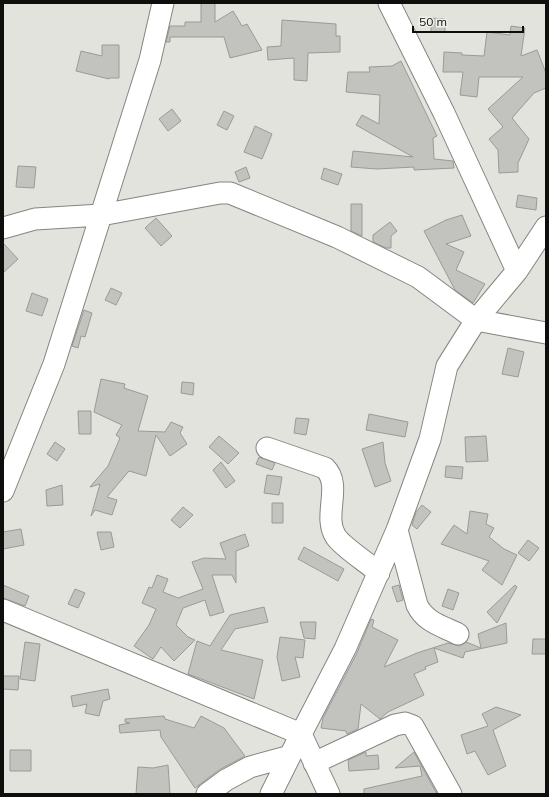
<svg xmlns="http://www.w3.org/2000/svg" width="549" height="797" viewBox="0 0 549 797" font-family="Mulish,sans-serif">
	<rect width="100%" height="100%" fill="#e3e3de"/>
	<path fill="#c2c2be" stroke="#9a9b96" d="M201,3H215V22L233,11L242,26L247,24L262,50L230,58L224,37H170V42H166L170,26H185V22H201Z
		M431,18L445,19V32H431Z
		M282,20L336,24V36H340V52L308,53L307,81L294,80V58L268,60L267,47L281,46Z
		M511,26L525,28L521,56L537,50L546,73V88L534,93L512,118L529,139L518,163V172L499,173L498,150L489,139L503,127L488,109L523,77H479L477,97L460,95L463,72H443L444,52L462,53V55L484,56L487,32L510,35Z
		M102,45H119V78H109V79L76,71L81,51L102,56Z
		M401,61L437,136L433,138L434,159L453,161L454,168L414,170V167L377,169L351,167L353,151L413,157L356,125L362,115L379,124L380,95L346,92L348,72H370L369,67L392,66Z
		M172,109L181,121L168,131L159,119Z
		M224,111L234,116L227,130L217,125Z
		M255,126L272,134L262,159L244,152Z
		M18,166L36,167L34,188L16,187Z
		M246,167L250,178L239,182L235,172Z
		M324,168L342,174L338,185L321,179Z
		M518,195L537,198L536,210L516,207Z
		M351,204H362V236L351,231Z
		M462,215L471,236L446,244L464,252L456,270L485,284L473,303L455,290L424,231L446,220Z
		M156,218L172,236L161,246L145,228Z
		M390,222L397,231L391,236V248H386L373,242V235Z
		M3,243L18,259L3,273Z
		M111,288L122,293L116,305L105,300Z
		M32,293L48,299L42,316L26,311Z
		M84,310L92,313L85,337L81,336L78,348L72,346Z
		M508,348L524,352L518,377L502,374Z
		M101,379L125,384L124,388L148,396L138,431L165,432L171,422L183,427L180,433L187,444L170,456L156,435L146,476L129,471L107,497L117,500L112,515L95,510L91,516L100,484L90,487L108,466L120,438L116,435L122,425L94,412Z
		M182,382L194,383L193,395L181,393Z
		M78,411H91V434H79Z
		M369,414L408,422L405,437L366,430Z
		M296,418L309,419L306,435L294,433Z
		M219,436L239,453L228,464L209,447Z
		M486,436L488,461L466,462L465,437Z
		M55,442L65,449L57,461L47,454Z
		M383,442L385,463L391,481L375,487L362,449Z
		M259,457L275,463L272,470L256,464Z
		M221,462L235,481L226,488L213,470Z
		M446,466L463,467L462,479L445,477Z
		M267,475L282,477L279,495L264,493Z
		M62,485L63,505L47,506L46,490Z
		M272,503H283V523H272Z
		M422,505L431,512L417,529L412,525L416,512Z
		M183,507L193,515L180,528L171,520Z
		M470,511L488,514L486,524L494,528L489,537L504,549L517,555L502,585L482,570L489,561L441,544L454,525L467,534Z
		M21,529L24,545L3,549V532Z
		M97,532H111L114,547L101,550Z
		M245,534L249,546L236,551V583L232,575H212L224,612L210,616L205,600L183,608L176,625L188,637L195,640L174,661L161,647L153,659L134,646L149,625L156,609L142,603L149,587L152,588L157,575L168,579L163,592L178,598L203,589L192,562L204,558L226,559L220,543Z
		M528,540L539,548L529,561L518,553Z
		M304,547L344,569L338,581L298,559Z
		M3,585L29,596L25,606L3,598Z
		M399,585L403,600L397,602L392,587Z
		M515,585L517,587L497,623L487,612Z
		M75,589L85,593L78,608L68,604Z
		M448,589L459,593L453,610L442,606Z
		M264,607L268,622L235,629L221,650L263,660L254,699L188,674L197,641L210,646L230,615Z
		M371,619L374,620L372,627L398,640L384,667L417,653L448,643L459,646L466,642L481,648L478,634L506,623L507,643L465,652L463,658L434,648L438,662L425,667L426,669L414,674L424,695L388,712L380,719L361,704L358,729L347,734L346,731L321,728L323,718L356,655Z
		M300,622H316L315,639L304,638Z
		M280,637L305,640L303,658L295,657L300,677L282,681L277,657Z
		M533,639H546V654H532Z
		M25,642L40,644L35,681L20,679Z
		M3,676H19L18,690L3,689Z
		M108,689L110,699L103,701L99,716L85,713L87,704L73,707L71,696Z
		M496,707L521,715L493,730L506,766L488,775L475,751L467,754L461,735L488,726L482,714Z
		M164,716L165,719L194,728L201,716L224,728L245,756L219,770L195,788L161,737L160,730L120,733L119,725L130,723L125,722V719Z
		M10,750H31V771H10Z
		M366,752V756L378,755L379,769L349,771L348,760Z
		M414,752L437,794H364V789L422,776L420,766L395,768Z
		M168,765L170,794H136L138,767L153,768Z"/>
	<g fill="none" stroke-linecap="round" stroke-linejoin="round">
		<g stroke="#858681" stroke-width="23">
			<path id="minor" d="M389,3L444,113L517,271
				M3,228L35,219L101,215L220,193H230L337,237L418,277L476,320L546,333
				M267,448L325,468C343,486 322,516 336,537C344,548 368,563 379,573
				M3,491L54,364L150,60L163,3
				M397,530L417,605C425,622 442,626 458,634
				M3,610L301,734L271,794
				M314,763L395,725L405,723L413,726L451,794
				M207,794L226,780L250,767L290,756
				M329,794L301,734L345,649L397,530L430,439L447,366L476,320L517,271L546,227"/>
		</g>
		<use href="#minor" stroke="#fff" stroke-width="21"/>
	</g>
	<rect width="549" height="797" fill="none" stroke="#0e0e0c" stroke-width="8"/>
	<path d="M413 26v6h110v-6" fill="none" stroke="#0e0e0c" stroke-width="2"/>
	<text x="419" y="26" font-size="12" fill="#0e0e0c" stroke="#f0f0eb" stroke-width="3" paint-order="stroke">50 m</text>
</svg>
